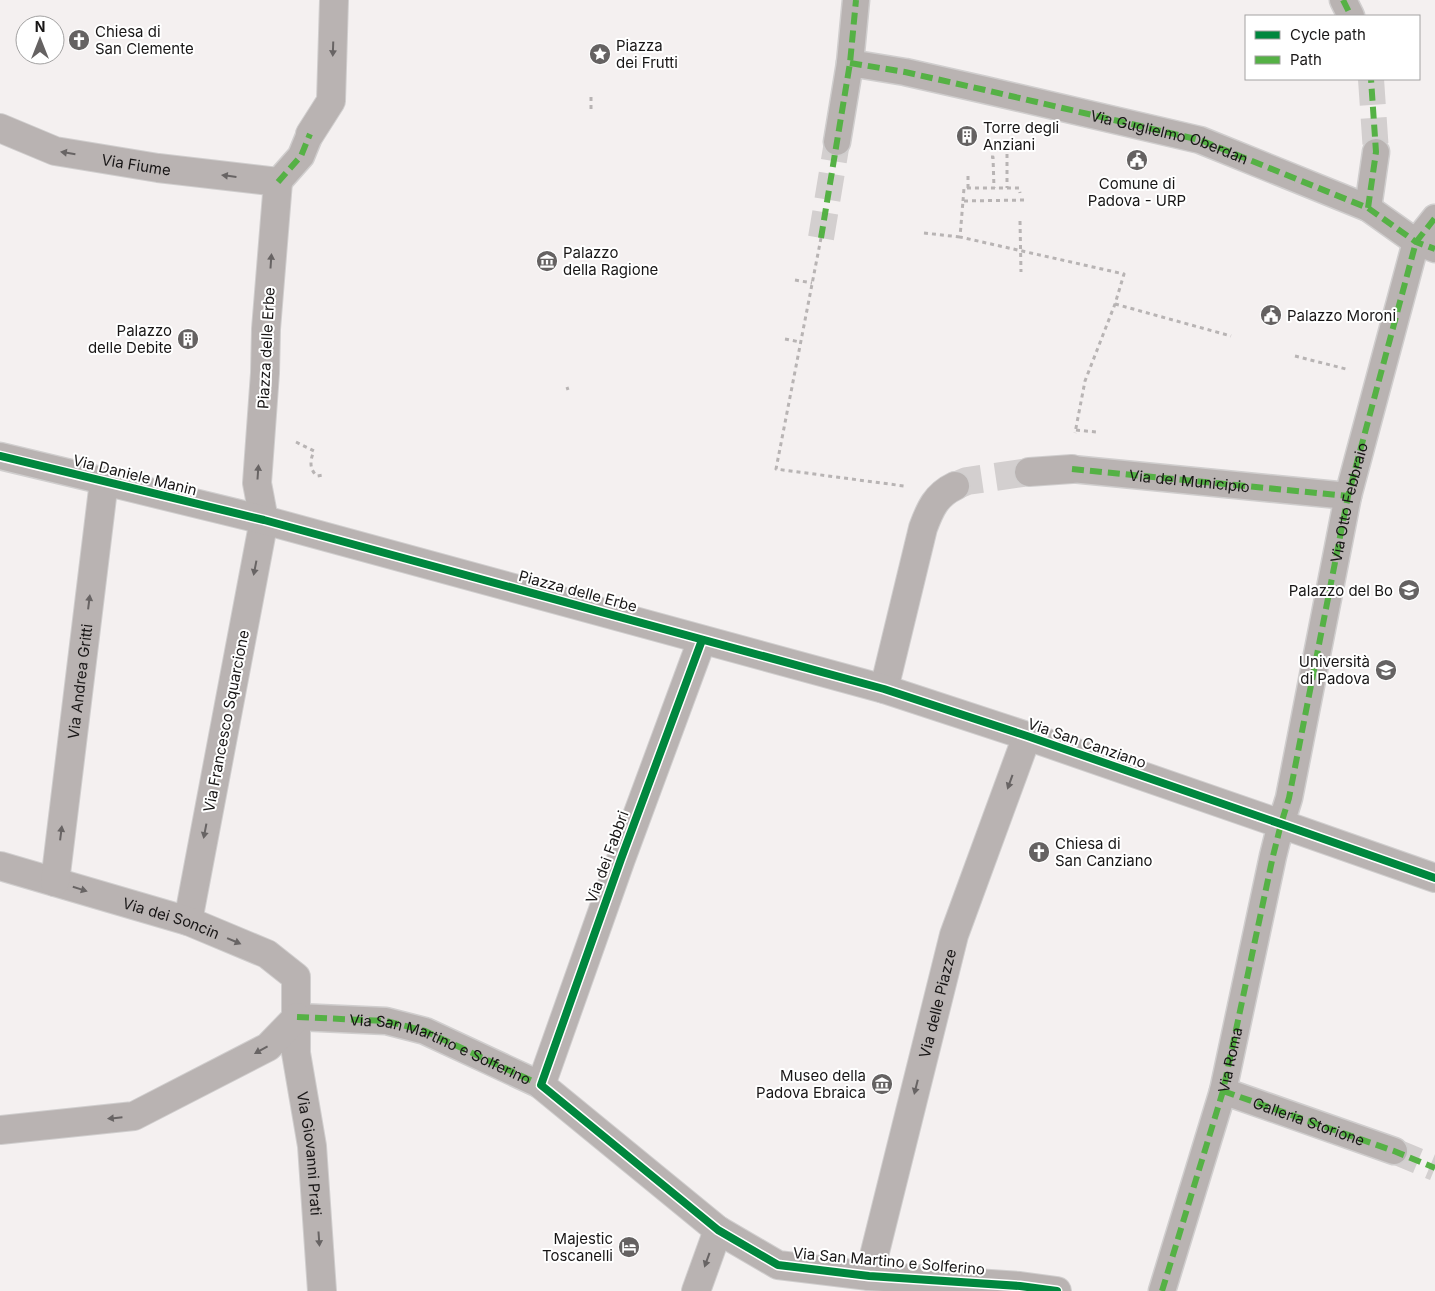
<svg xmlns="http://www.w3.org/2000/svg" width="1435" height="1291" viewBox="0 0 1435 1291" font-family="Inter,sans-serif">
	<rect width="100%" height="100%" fill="#f4f0f0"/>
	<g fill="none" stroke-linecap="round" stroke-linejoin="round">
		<path stroke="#d3cfcf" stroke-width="26" stroke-dasharray="26 13" stroke-linecap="butt" d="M1371,79L1376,152
			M821,238L837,142
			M1394,1151L1435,1168"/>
		<path stroke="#d3cfcf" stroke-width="28" stroke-dasharray="28 14" stroke-linecap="butt" d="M955,486L967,481L1029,472"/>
		<g stroke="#d0cece" stroke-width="29">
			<g id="pedestrian">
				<path d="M1343,0L1351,16"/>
				<path d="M850,63L905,72L985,90L1200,140L1368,208L1416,242L1435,249"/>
				<path d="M837,142L850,63L856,0"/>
				<path d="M278,182L301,156L310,134"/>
				<path d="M1368,208L1376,152"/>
				<path d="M0,456L104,481"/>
				<path id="s1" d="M1072,469L1348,496"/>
				<path id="s2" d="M297,1017L386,1021L425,1031L541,1085"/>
				<path id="s3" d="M1223,1091L1394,1151"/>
				<path id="s4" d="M1162,1291L1223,1091L1273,856L1281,824L1289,798L1348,496L1416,242L1435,218"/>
			</g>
		</g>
		<g stroke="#d0cece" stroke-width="30">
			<g id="minor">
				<path id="s5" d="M0,128L55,151L158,168L278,182L266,329L265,373L257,483L264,520L188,921"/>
				<path d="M310,134L331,101L334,0"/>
				<path d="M1029,472L1072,469"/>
				<path d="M702,640L621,859L541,1085L718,1230L778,1265L869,1276L1020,1286L1057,1291"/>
				<path d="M884,689L923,528C930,509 936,495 955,486"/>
				<path id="s6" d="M0,866L188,921L267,954L296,977V1053L312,1146L322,1291"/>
				<path id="s7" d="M55,882L104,481L264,520L884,689L1027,736L1281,824L1435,878"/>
				<path d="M0,1130L134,1116L268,1047L297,1017"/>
				<path id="s8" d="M869,1276L954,935L1027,736"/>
				<path d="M696,1291L718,1230"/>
			</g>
		</g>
		<path stroke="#b8b4b4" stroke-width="3" stroke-dasharray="4 4" stroke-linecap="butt" d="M591,109V96
			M1007,154V188
			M991,157H993L994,188
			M968,176V188
			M1024,200L963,201L960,237L1124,274L1115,304L1085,381L1075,433
			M963,201L964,188H1019L1020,193
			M1020,221L1021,272
			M924,233L960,237
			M821,238L776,469L904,486
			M795,280L812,283
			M1115,304L1231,336
			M785,339L800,342
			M1295,356L1346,369
			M567,387L568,390
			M1076,430L1096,432
			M296,442L314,451C310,460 309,469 317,476L324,475"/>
		<use href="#pedestrian" stroke="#b9b3b2" stroke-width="26"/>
		<use href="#minor" stroke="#b9b3b2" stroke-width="28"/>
		<g stroke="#55b145" stroke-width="6" stroke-dasharray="12 6" stroke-linecap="butt">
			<path d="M1343,0L1351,16"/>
			<path id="s9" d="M850,63L905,72L985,90L1200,140L1368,208L1416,242L1435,249"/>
			<path d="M278,182L301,156L310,134"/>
			<path d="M1368,208L1376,152L1371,79"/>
			<path d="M821,238L850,63L856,0"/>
			<path d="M1072,469L1348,496"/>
			<path d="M297,1017L386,1021L425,1031L541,1085"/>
			<path d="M1223,1091L1394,1151L1435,1168"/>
			<path d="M1162,1291L1223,1091L1273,856L1281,824L1289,798L1348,496L1416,242L1435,218"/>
		</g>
		<g stroke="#fff" stroke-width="11">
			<path id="cycleway" d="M0,456L264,520L884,689L1027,736L1281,824L1435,878
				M702,640L621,859L541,1085L718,1230L778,1265L869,1276L1020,1286L1057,1291"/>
		</g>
		<use href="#cycleway" stroke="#00873e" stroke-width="8"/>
	</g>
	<defs><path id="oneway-solid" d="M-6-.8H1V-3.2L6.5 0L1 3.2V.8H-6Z" transform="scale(1.25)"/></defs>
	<g fill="#686464">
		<use href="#oneway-solid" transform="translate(333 49) rotate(92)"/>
		<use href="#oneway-solid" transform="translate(68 153) rotate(-171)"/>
		<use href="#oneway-solid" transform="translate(229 176) rotate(-173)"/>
		<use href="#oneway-solid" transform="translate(271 261) rotate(-86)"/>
		<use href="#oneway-solid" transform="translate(258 472) rotate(-86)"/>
		<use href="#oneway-solid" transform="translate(255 568) rotate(101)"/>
		<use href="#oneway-solid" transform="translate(89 602) rotate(-83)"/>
		<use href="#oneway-solid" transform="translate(1010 782) rotate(110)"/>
		<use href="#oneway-solid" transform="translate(205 831) rotate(101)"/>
		<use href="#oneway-solid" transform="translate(61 833) rotate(-83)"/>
		<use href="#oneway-solid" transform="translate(80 889) rotate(17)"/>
		<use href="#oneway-solid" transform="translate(234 941) rotate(23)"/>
		<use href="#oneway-solid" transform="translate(261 1050) rotate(151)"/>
		<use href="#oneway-solid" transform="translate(916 1087) rotate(104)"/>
		<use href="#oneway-solid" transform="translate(115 1118) rotate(174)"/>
		<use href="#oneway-solid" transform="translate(319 1239) rotate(86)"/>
		<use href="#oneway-solid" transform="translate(707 1260) rotate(110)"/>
	</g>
	<defs>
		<g id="church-disc" transform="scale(1.125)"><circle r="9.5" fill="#656262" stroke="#fff"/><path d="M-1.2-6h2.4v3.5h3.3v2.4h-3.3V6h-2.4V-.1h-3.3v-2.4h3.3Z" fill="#fff"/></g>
		<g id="sight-disc" transform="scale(1.125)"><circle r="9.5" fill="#656262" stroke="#fff"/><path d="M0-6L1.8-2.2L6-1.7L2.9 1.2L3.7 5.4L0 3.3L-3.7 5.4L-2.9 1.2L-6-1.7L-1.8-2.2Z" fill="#fff"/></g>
		<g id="building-disc" transform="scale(1.125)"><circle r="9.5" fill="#656262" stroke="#fff"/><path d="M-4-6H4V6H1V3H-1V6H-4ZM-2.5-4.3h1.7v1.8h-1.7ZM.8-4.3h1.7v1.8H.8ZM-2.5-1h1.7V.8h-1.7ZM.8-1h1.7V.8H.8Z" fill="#fff"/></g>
		<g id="civic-disc" transform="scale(1.125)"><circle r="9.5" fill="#656262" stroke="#fff"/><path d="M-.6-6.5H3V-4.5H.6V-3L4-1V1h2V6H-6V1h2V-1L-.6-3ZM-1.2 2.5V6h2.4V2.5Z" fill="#fff"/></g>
		<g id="museum-disc" transform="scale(1.125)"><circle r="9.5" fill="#656262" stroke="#fff"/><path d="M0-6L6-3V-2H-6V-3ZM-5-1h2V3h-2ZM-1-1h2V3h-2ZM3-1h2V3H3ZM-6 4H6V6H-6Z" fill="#fff"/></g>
		<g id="university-disc" transform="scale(1.125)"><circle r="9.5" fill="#656262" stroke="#fff"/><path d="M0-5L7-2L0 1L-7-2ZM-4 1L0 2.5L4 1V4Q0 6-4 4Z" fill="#fff"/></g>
		<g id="hotel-disc" transform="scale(1.125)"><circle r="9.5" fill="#656262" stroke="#fff"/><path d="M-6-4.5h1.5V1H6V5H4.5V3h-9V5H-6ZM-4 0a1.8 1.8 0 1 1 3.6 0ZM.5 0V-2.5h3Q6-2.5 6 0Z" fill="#fff"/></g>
	</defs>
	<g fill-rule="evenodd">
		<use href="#church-disc" x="79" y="40"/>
		<use href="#sight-disc" x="600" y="54"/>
		<use href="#building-disc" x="967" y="136"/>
		<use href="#civic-disc" x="1137" y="160"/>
		<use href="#museum-disc" x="547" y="261"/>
		<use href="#civic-disc" x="1271" y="315"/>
		<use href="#building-disc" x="188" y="339"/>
		<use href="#university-disc" x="1409" y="590"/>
		<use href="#university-disc" x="1386" y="670"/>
		<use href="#church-disc" x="1039" y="852"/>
		<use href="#museum-disc" x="882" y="1084"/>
		<use href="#hotel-disc" x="629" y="1247"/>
	</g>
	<g text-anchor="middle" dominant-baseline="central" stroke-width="4" stroke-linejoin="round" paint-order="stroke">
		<g font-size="15" fill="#181616" stroke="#fff" text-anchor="start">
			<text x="95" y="31">Chiesa di<tspan x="95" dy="17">San Clemente</tspan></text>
			<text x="616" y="45">Piazza<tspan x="616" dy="17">dei Frutti</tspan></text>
			<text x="983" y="127">Torre degli<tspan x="983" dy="17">Anziani</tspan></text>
			<text x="1137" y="183" text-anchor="middle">Comune di<tspan x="1137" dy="17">Padova - URP</tspan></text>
			<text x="563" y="252">Palazzo<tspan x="563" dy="17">della Ragione</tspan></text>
			<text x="1287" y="315">Palazzo Moroni</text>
			<text x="172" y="330" text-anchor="end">Palazzo<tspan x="172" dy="17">delle Debite</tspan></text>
			<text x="1393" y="590" text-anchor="end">Palazzo del Bo</text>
			<text x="1370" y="661" text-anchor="end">Università<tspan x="1370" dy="17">di Padova</tspan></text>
			<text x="1055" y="843">Chiesa di<tspan x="1055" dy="17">San Canziano</tspan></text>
			<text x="866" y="1075" text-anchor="end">Museo della<tspan x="866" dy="17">Padova Ebraica</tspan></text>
			<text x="613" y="1238" text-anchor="end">Majestic<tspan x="613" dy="17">Toscanelli</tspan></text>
		</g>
		<g font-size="15" fill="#181616" stroke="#fff">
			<text stroke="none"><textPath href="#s9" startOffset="328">Via Guglielmo Oberdan</textPath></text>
			<text stroke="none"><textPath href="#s5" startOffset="142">Via Fiume</textPath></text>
			<text transform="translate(266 348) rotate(-87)">Piazza delle Erbe</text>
			<text transform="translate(135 475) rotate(14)">Via Daniele Manin</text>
			<text stroke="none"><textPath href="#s1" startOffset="118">Via del Municipio</textPath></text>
			<text stroke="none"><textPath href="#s4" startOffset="811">Via Otto Febbraio</textPath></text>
			<text transform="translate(578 591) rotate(15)">Piazza delle Erbe</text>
			<text stroke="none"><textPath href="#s7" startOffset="202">Via Andrea Gritti</textPath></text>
			<text transform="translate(226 721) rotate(-79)">Via Francesco Squarcione</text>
			<text transform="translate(1087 743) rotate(19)">Via San Canziano</text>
			<text transform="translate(607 857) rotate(-70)">Via dei Fabbri</text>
			<text stroke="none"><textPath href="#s6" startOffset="179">Via dei Soncin</textPath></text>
			<text stroke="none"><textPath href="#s8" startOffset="281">Via delle Piazze</textPath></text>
			<text stroke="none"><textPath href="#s2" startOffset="149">Via San Martino e Solferino</textPath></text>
			<text stroke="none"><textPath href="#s4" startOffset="241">Via Roma</textPath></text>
			<text stroke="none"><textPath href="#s3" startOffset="91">Galleria Storione</textPath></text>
			<text stroke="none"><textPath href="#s6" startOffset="496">Via Giovanni Prati</textPath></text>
			<text transform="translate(889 1261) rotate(5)">Via San Martino e Solferino</text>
		</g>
	</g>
	<rect x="1245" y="15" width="175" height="65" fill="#ffffff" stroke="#a3a2a2"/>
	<rect x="1255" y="31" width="25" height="8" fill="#00873e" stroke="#a3a2a2"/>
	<text x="1290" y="40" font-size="15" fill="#181616">Cycle path</text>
	<rect x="1255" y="56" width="25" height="8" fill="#55b145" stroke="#a3a2a2"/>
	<text x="1290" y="65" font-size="15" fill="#181616">Path</text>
	<g transform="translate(40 40)"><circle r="24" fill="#ffffff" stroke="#a3a2a2"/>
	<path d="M0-4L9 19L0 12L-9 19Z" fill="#656262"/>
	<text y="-8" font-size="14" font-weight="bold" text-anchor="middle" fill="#181616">N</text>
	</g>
</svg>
